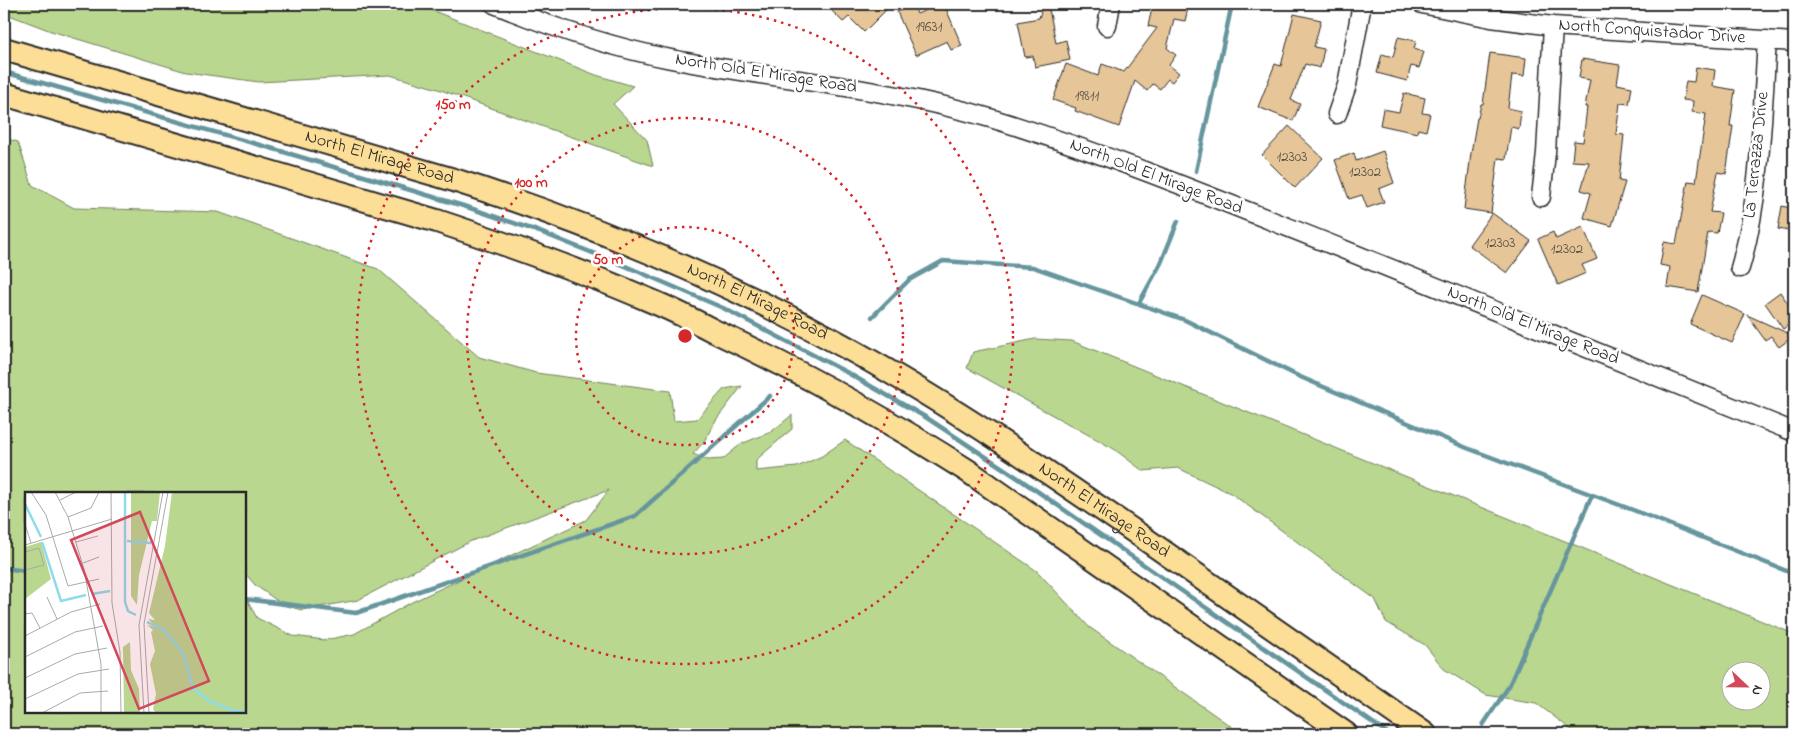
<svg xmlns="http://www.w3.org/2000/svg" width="1798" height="738" viewBox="0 0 1798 738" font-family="'Indie Flower',sans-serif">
	<rect width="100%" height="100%" fill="#fff"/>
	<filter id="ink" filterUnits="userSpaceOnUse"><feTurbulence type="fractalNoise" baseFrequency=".02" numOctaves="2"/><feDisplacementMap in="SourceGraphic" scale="10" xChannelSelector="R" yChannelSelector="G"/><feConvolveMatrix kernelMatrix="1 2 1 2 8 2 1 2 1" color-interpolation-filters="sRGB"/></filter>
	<g filter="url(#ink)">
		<path fill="#b9d78f" stroke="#72815d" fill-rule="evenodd" d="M4,4H416L596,75L633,86L613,104L647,140L653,166L438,89L390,75L259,82L186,72L51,31L4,13Z
			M4,138L18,142L32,185L74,208L218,212L378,269L479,357L536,373L670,391L674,421L697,419L724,389L742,386L716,420L703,443L693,454L708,460L723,459L741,444L771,432L792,415V429L756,460V471L797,467L822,456L845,440L1037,571L1089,627L1242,734H4ZM609,490L586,520L412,602L354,634L325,640L293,636L257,618L245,596V712H26V493H245V573L255,585L283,605L302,610L358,600L471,541Z
			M1035,339L1072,341L1794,634V734H1577L1536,703L1486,695L1444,669L1425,645L1386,622L1375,599L1232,494L1178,468L1143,471L1114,449L967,368L973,352ZM1760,670V700H1730V670Z"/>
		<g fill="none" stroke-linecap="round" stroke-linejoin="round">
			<path stroke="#66959e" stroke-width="4.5" d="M4,72L274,149L470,208L540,232L623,265L723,308L846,372L927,418L1021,480L1389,734
				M1196,171L1232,4
				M1139,303L1161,263L1178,221
				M872,317L909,280L943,261L1033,267L1185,320L1298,376L1467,448L1633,510L1794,574
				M4,568L26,571
				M245,599L356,613L635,516L770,396
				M1483,725L1509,686L1592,495"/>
		</g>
		<path fill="#e6c598" stroke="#2b2b2b" d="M825,4H892L864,32L849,17L843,22Z
			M913,4L917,14L940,4H944L962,46L951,50L947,41L916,55L897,12Z
			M1043,4H1048L1056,43L1066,40L1070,60L1035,67L1033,56L1025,57L1018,22L1039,18Z
			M1153,4H1189L1185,21L1174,19L1167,48L1176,55L1169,65L1179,73L1172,82L1168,79L1160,89L1153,84L1147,91L1135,81L1119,127L1075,111L1076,108L1053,100L1066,64L1098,76L1102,64L1124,72L1157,28L1148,26Z
			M1294,14L1321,20L1314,47L1324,49L1320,68L1305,64L1291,100L1300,104L1293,121L1258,107L1275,64L1281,66Z
			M1398,37L1416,41L1414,49L1424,52L1419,68L1411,66L1407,81L1377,73L1382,54L1393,57Z
			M1490,53L1526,58L1524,76L1512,75L1508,108L1521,111L1519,129L1511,127L1506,159L1498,158L1491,213L1464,209L1471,153L1477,118H1478L1481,104H1483Z
			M1582,59L1620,65L1617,84L1632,87L1629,104L1620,103L1616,134L1624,135L1619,181L1625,182L1612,226L1584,218L1591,193L1581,190L1589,162L1572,161L1574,141L1583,142L1587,107H1585L1590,80L1579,78Z
			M1696,67L1715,70L1713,86L1735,90L1730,126H1733L1726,174L1718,172L1710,212L1721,213L1717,233L1708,232L1698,292L1667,287L1670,267L1660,265L1664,242L1676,244L1688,181L1696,182L1706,114L1692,112L1693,101L1683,100L1686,81L1694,82Z
			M1404,93L1425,98L1422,113L1430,114L1426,131L1418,129L1417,133L1380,125L1383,109L1399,112Z
			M1289,126L1323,158L1295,188L1262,155Z
			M1383,151L1394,183L1379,189L1384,202L1367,208L1362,195L1349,199L1335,160L1354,153L1356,161Z
			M1782,206L1794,209V232L1778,229Z
			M1492,213L1531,241L1507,273L1469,245Z
			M1583,227L1597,259L1582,265L1586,273L1558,285L1538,239L1553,232L1556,239Z
			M1780,292L1794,312V321L1783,329L1765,303Z
			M1702,295L1745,314L1732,343L1690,324Z
			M1747,315L1794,336L1779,347L1771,336L1765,340Z"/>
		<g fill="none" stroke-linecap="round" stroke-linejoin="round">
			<g stroke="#2b2b2b" stroke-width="21">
				<path id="minor" d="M494,4C551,27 610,47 671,59C777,80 886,87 990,118C1109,154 1224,202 1340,248C1491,309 1643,371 1794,432
					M1422,4L1491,18L1553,26L1794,42
					M1107,26L1111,4
					M1337,114L1347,85L1362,4
					M1541,197L1546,153L1553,26
					M1740,268C1761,196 1762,115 1767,40"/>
			</g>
			<g stroke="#2b2b2b" stroke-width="26">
				<g id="major">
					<path id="s1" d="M4,49L454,180C594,225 724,279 853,351C952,406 1045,470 1138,534C1234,601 1330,667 1425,734"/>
					<path d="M4,94L437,221C509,245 580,270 649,300C671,309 693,320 714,331C802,372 887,419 968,471L1346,734"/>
				</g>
			</g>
			<use href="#minor" stroke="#fff" stroke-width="18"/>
			<use href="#major" stroke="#fdde96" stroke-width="22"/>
		</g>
	</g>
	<g fill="none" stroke="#d62828" stroke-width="2.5" stroke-dasharray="2.5 5">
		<circle cx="685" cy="336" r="109"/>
		<circle cx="685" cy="336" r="218"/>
		<circle cx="685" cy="336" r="328"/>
	</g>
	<g text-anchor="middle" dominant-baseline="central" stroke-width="5" stroke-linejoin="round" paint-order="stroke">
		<g font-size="15" fill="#5a5246">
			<text x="929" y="27">19631</text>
			<text x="1087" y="96">19811</text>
			<text x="1292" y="157">12303</text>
			<text x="1365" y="172">12302</text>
			<text x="1500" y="243">12303</text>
			<text x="1567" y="249">12302</text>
		</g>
		<g font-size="18" fill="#2b2b2b" stroke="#fff">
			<text transform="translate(1652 32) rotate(4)">North Conquistador Drive</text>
			<text transform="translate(766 74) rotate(9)">North Old El Mirage Road</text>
			<text transform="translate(1757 155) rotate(-84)">La Terrazza Drive</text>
			<text stroke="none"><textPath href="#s1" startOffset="391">North El Mirage Road</textPath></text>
			<text transform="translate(1156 177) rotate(21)">North Old El Mirage Road</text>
			<text stroke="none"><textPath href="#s1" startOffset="796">North El Mirage Road</textPath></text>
			<text transform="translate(1533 326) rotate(22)">North Old El Mirage Road</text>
			<text stroke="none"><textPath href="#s1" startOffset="1201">North El Mirage Road</textPath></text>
		</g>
	</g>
	<g transform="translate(25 492)">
		<rect width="221" height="221" fill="#fff"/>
		<path d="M106,0H135L132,29H127L114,83L112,113L106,104ZM147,0H221V221H131L128,217L131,202L125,172L130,159L126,140L128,138L122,133L131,135L123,127L130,128L124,121L140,54ZM16,50L26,87L0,107V55ZM105,150L106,178L114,197L115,221H99L98,155Z" fill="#b9d78f"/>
		<path fill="none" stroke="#8ddceb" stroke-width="2.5" d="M100,0V110L103,119L111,123M0,12L16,45M102,49L126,51M17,50L36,109L61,103M67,102L85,99M122,130L139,138L158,161L168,196L184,209L209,219L222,220"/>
		<path fill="none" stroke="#aaa" stroke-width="1" d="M6,0L21,23L43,94L74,87M30,0L43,25L59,77L76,172V221M86,0L87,111L95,160L96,221M35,8L51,0M43,25L66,16L74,0M0,32L6,51M51,50L73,44M0,53L87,27M0,60L14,56L19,73L0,78M58,71L74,65M22,105L32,127M0,122L7,121L15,136M0,144L46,120L75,112M0,165L50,140L78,134M0,186L50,162L82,156M0,207L53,182L84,177M17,221L55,201L83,199M60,221H80M119,221L114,133L138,0M124,221L119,132L143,0"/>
		<path fill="#d1495b" fill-opacity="0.15" stroke="#d1495b" stroke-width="2.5" d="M115,20L184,189L114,217L46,48Z"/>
		<rect width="221" height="221" fill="none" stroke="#2b2b2b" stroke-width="2.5"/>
	</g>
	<circle cx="685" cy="336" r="8" fill="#d62828" stroke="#fff" stroke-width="2.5"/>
	<g font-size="15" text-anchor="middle" font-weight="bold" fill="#d62828" stroke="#fff" stroke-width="5" stroke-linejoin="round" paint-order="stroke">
		<text x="453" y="109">150 m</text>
		<text x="531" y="187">100 m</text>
		<text x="608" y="264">50 m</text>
	</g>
	<rect width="1798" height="738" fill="none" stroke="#fff" stroke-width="20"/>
	<rect x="10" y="10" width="1778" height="718" fill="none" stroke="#2b2b2b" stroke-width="2" filter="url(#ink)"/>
	<g transform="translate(1746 686) rotate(112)"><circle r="24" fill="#ffffff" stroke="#aaaaaa"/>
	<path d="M0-4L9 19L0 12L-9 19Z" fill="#d1495b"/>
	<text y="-8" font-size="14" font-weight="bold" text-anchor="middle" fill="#2b2b2b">N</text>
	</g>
</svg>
